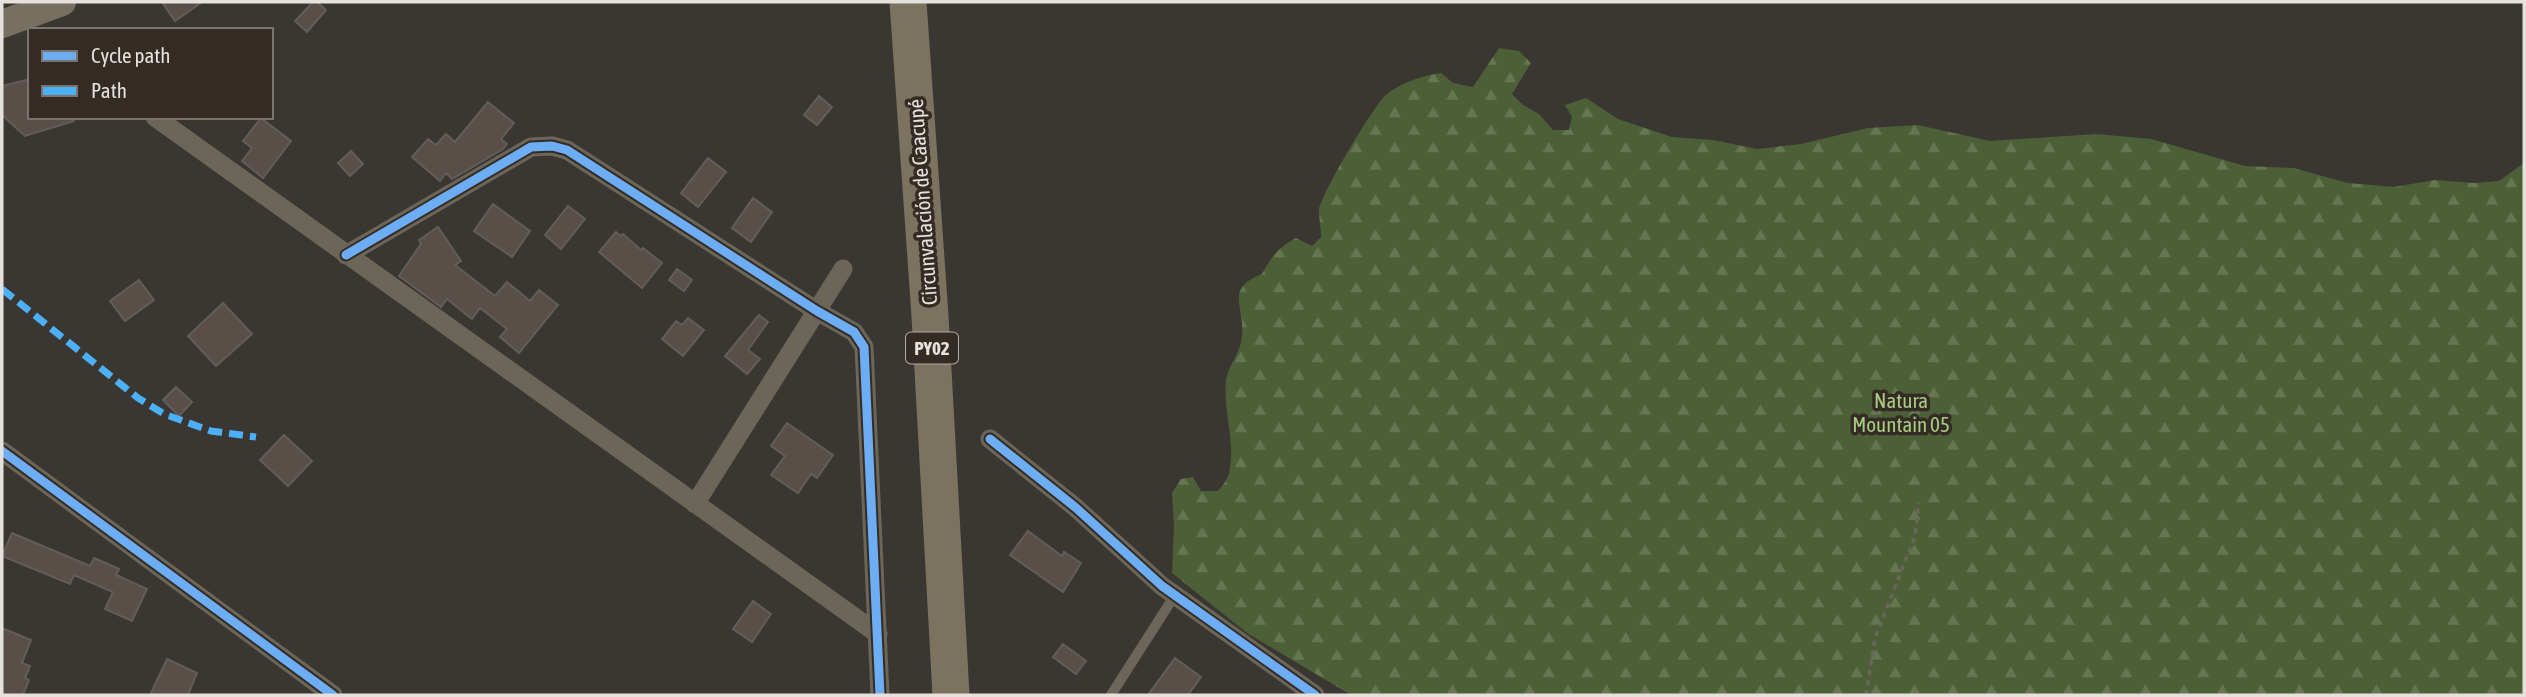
<svg xmlns="http://www.w3.org/2000/svg" width="2526" height="697" viewBox="0 0 2526 697" font-family="'Asap Condensed',sans-serif">
	<defs>
		<pattern id="forest-firs" width="22" height="20" patternUnits="userSpaceOnUse" patternTransform="scale(1.75)"><rect width="22" height="20" fill="#4c5f37"/><path d="M5 1l3.5 6h-7zM16 11l3.5 6h-7z" fill="#667653"/></pattern>
	</defs>
	<rect width="100%" height="100%" fill="#3a3632"/>
	<path fill="url(#forest-firs)" d="M1499,48L1519,51L1531,63L1512,94L1523,105L1539,114L1553,130H1569L1572,117L1565,105L1586,98L1618,119L1672,137L1713,140L1757,149L1801,144L1868,128L1918,125L1990,141L2096,134L2151,139L2245,166L2293,168L2348,183L2394,187L2435,180L2474,183L2499,181L2524,163V695H1351L1247,633L1172,573L1174,526L1172,493L1181,479L1193,477L1201,491H1218C1222,486 1228,479 1229,473C1236,443 1223,411 1226,381C1228,365 1241,353 1242,336C1245,306 1224,289 1262,274C1271,257 1279,247 1296,238L1312,246L1321,237C1321,228 1319,219 1319,210C1320,196 1374,104 1387,94C1403,82 1421,76 1441,73L1453,83L1473,87Z"/>
	<path fill="#594f48" stroke="#615d5b" stroke-width="2" d="M162,2H202L175,21Z
		M313,2H317L326,10L307,32L295,21Z
		M30,79V117H73L74,121L25,136L2,115V86Z
		M819,96L832,107L817,125L804,115Z
		M488,102L514,123L501,139L507,144L503,149L452,179L446,173L440,181L412,157L428,139L436,145L446,134L455,142Z
		M261,118L291,141L263,178L242,161L252,148L243,141Z
		M351,151L363,164L350,176L338,163Z
		M708,158L726,172L698,207L681,193Z
		M753,198L772,212L751,242L732,228Z
		M493,204L530,231L512,257L474,231Z
		M568,206L585,219L561,249L545,235Z
		M438,227L461,261L455,265L495,296L507,282L530,301L539,290L558,305L519,353L500,337L507,329L480,308L472,319L447,299L441,307L399,276L421,244L419,240Z
		M616,232L621,236L623,234L641,250L643,248L662,263L642,288L599,252Z
		M677,269L692,280L684,291L669,280Z
		M139,280L154,300L125,321L110,301Z
		M223,303L252,334L216,366L188,336Z
		M759,315L768,322L748,350L760,359L747,374L725,356Z
		M688,318L704,330L683,356L662,339L676,321L682,325Z
		M176,387L192,402L179,416L163,400Z
		M787,423L833,455L817,478L811,474L798,493L771,475L785,456L771,446Z
		M284,435L312,461L288,486L260,460Z
		M1028,531L1062,556L1064,552L1081,563L1063,592L1010,555Z
		M12,533L90,566L94,558L101,561L119,569L116,575L147,589L132,621L105,609L113,592L74,575L70,584L2,556Z
		M753,601L771,614L752,642L733,629Z
		M2,628L31,640L22,663L30,666L25,678L29,680L23,695H2Z
		M1063,644L1086,661L1076,674L1053,657Z
		M1175,658L1201,677L1188,695H1148Z
		M167,659L197,673L188,695H150Z"/>
	<g fill="none" stroke-linecap="round" stroke-linejoin="round">
		<path stroke="#6a655c" stroke-width="3.5" stroke-dasharray="5 5" stroke-linecap="butt" d="M1866,695L1875,638L1915,536L1919,502"/>
		<path stroke="#6b6658" stroke-width="10" d="M1111,695L1175,595"/>
		<path stroke="#6b6658" stroke-width="19" d="M155,117L878,634
			M346,255L531,147L552,146L567,150L817,311L854,332L864,347L880,695
			M990,439L1075,507L1162,586L1315,695
			M2,451L333,695
			M695,504L843,269"/>
		<path stroke="#776f5f" stroke-width="28" d="M2,24L62,2"/>
		<path stroke="#7b7260" stroke-width="37" d="M908,2L930,316L951,695"/>
		<path stroke="#4cb0f7" stroke-width="7" stroke-dasharray="14 7" stroke-linecap="butt" d="M2,289L138,398L164,414L211,431L256,437"/>
		<g stroke="#342c24" stroke-width="13">
			<path id="cycleway" d="M346,255L531,147L552,146L567,150L817,311L854,332L864,347L880,695
				M990,439L1075,507L1162,586L1315,695
				M2,451L333,695"/>
		</g>
		<use href="#cycleway" stroke="#6dadf4" stroke-width="9"/>
	</g>
	<g text-anchor="middle" dominant-baseline="central" stroke-width="7" stroke-linejoin="round" paint-order="stroke">
		<rect fill="#342c24" stroke="#b1aba5" stroke-width="2" x="906" y="332.5" width="52" height="31" rx="5"/>
		<g font-size="19" font-weight="bold" fill="#e6e1dc">
			<text x="932" y="348">PY02</text>
		</g>
		<g font-size="21" fill="#e6e1dc" stroke="#342c24">
			<text transform="translate(922 202) rotate(-94)">Circunvalación de Caacupé</text>
		</g>
		<g font-size="21" fill="#a7cc82" stroke="#342c24">
			<text x="1901" y="400">Natura<tspan x="1901" dy="24">Mountain 05</tspan></text>
		</g>
	</g>
	<rect width="2526" height="697" fill="none" stroke="#e6e1dc" stroke-width="7"/>
	<rect x="28" y="28" width="245" height="91" fill="#342c24" stroke="#7b746e" stroke-width="2"/>
	<rect x="42" y="51" width="35" height="10" fill="#6dadf4" stroke="#7b746e" stroke-width="2"/>
	<text x="91" y="63" font-size="21" fill="#e6e1dc">Cycle path</text>
	<rect x="42" y="86" width="35" height="10" fill="#4cb0f7" stroke="#7b746e" stroke-width="2"/>
	<text x="91" y="98" font-size="21" fill="#e6e1dc">Path</text>
</svg>
